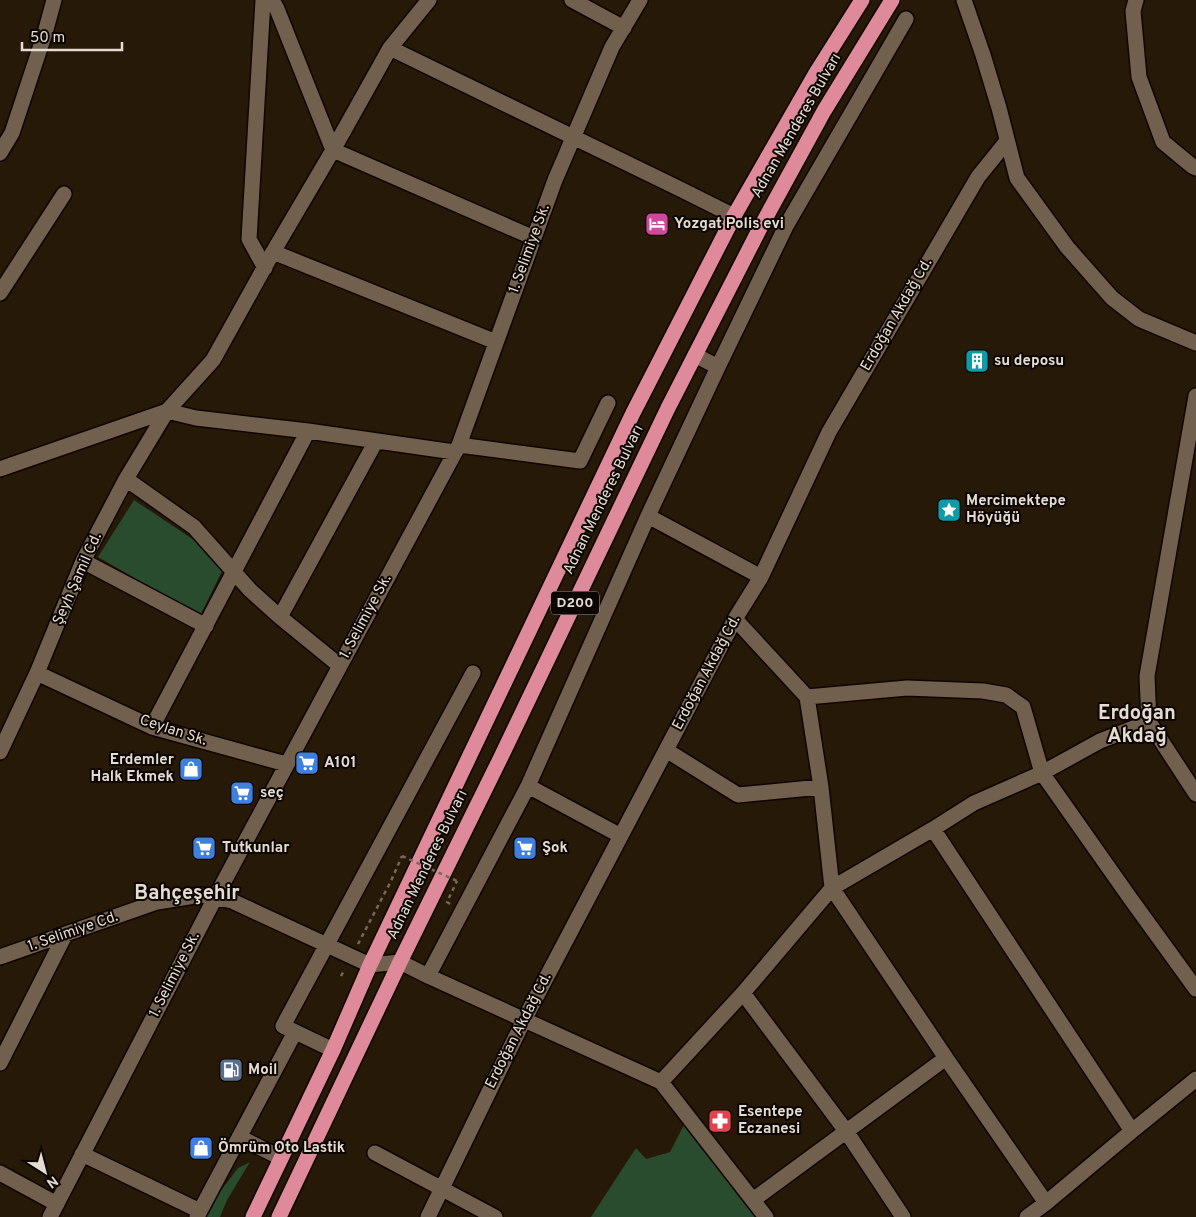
<svg xmlns="http://www.w3.org/2000/svg" width="1196" height="1217" viewBox="0 0 1196 1217" font-family="Overpass,sans-serif">
	<rect width="100%" height="100%" fill="#271908"/>
	<path fill="#284c2d" d="M134,500L197,542L223,569L200,616L98,557Z
		M686,1121L757,1217H591L636,1148L646,1159L670,1152Z
		M250,1162L227,1200L220,1217H204L210,1205L238,1168Z"/>
	<g fill="none" stroke-linecap="round" stroke-linejoin="round">
		<g stroke="#0f0400" stroke-width="18">
			<path id="minor" d="M263,0L249,239L265,268
				M272,0L277,9L333,150L534,238
				M572,0L624,28
				M964,0L983,55L999,108L1017,178L1067,247L1112,298L1139,319L1196,343
				M1136,0L1133,11L1139,77L1163,142L1192,166L1196,168
				M390,48L680,189L734,216
				M0,153L12,133L45,33L54,0
				M273,252L496,342
				M0,293L64,194
				M695,355L718,367
				M1196,396L1147,676L1149,722L1196,794
				M167,411L196,418L308,431L454,452
				M459,445L580,461L608,403
				M0,469L167,411L213,360L273,252L333,150L390,48L429,0
				M126,479L194,527L250,590L280,617L340,666
				M648,516L761,577
				M83,561L206,626
				M280,617L376,441
				M735,619L807,697L821,787L832,888L743,993L661,1082L766,1217
				M37,673L152,727L286,764
				M807,697L907,688L983,691L1006,695L1023,707L1042,773L1130,898L1196,989
				M152,727L308,431
				M666,750L738,795L821,787
				M0,752L37,673L83,561L126,479L167,411
				M933,829L1132,1131L1046,1203L1027,1217
				M621,836L528,786L648,516L718,367L786,226L906,19
				M0,957L157,902L201,895L232,901L370,965L400,962L428,976L661,1082
				M428,976L528,786
				M743,993L846,1131L903,1217
				M333,1050L283,1026L473,673
				M946,1058L1046,1203
				M0,1063L65,935
				M1132,1131L1196,1079
				M239,1137L281,1158
				M375,1153L495,1217
				M82,1154L200,1211L197,1217
				M0,1173L57,1204
				M753,1200L946,1058L832,888L933,829L974,803L1042,773L1100,741L1149,722
				M200,1211L295,1032
				M50,1217L215,898L459,445L555,180L612,47L640,0
				M428,1217L524,1020L735,619L761,577L829,432L978,177L1007,141"/>
		</g>
		<g stroke="#0f0400" stroke-width="18">
			<path id="highway" d="M253,1217L333,1050L370,965L633,413L734,216L816,73L862,0
				M279,1217L400,962L500,759L668,408L759,230L824,111L892,0"/>
		</g>
		<path stroke="#75695a" stroke-width="2.5" stroke-dasharray="4 4" stroke-linecap="butt" d="M450,904L447,902L457,881
			M358,944L391,881L402,856
			M341,976L345,969"/>
		<use href="#minor" stroke="#71604e" stroke-width="15"/>
		<use href="#highway" stroke="#de8a9a" stroke-width="15"/>
		<path stroke="#75695a" stroke-width="2.5" stroke-dasharray="4 4" stroke-linecap="butt" d="M402,856L457,881"/>
	</g>
	<defs>
		<g id="hotel-square" transform="scale(1.25)"><rect x="-9" y="-9" width="18" height="18" rx="4" fill="#d1479c" stroke="#0b0602"/><path d="M-6-4.5h1.5V1H6V5H4.5V3h-9V5H-6ZM-4 0a1.8 1.8 0 1 1 3.6 0ZM.5 0V-2.5h3Q6-2.5 6 0Z" fill="#fff"/></g>
		<g id="building-square" transform="scale(1.25)"><rect x="-9" y="-9" width="18" height="18" rx="4" fill="#0f9aa8" stroke="#0b0602"/><path d="M-4-6H4V6H1V3H-1V6H-4ZM-2.5-4.3h1.7v1.8h-1.7ZM.8-4.3h1.7v1.8H.8ZM-2.5-1h1.7V.8h-1.7ZM.8-1h1.7V.8H.8Z" fill="#fff"/></g>
		<g id="sight-square" transform="scale(1.25)"><rect x="-9" y="-9" width="18" height="18" rx="4" fill="#0f9aa8" stroke="#0b0602"/><path d="M0-6L1.8-2.2L6-1.7L2.9 1.2L3.7 5.4L0 3.3L-3.7 5.4L-2.9 1.2L-6-1.7L-1.8-2.2Z" fill="#fff"/></g>
		<g id="supermarket-square" transform="scale(1.25)"><rect x="-9" y="-9" width="18" height="18" rx="4" fill="#3f7fe0" stroke="#0b0602"/><path d="M-6-5.5h2.5l.6 2H6L4.5 2H-2.5L-4.4-4H-6ZM-1.5 3.2a1.3 1.3 0 1 0 .1 0ZM3 3.2a1.3 1.3 0 1 0 .1 0Z" fill="#fff"/></g>
		<g id="shop-square" transform="scale(1.25)"><rect x="-9" y="-9" width="18" height="18" rx="4" fill="#3f7fe0" stroke="#0b0602"/><path d="M-5-2.5h2.3a2.7 3.5 0 0 1 5.4 0H5L5.5 6h-11ZM-1.5-2.5h3a1.5 2.3 0 0 0-3 0Z" fill="#fff"/></g>
		<g id="fuel-square" transform="scale(1.25)"><rect x="-9" y="-9" width="18" height="18" rx="4" fill="#5c6f8a" stroke="#0b0602"/><path d="M-5.5-6h7V0h2V4h1.3V-2.5L3-4.5l.8-.8L6-3V5H2.5V1h-1V6h-7ZM-4.2-4.7v3.2H.2V-4.7Z" fill="#fff"/></g>
		<g id="pharmacy-square" transform="scale(1.25)"><rect x="-9" y="-9" width="18" height="18" rx="4" fill="#e0444e" stroke="#0b0602"/><path d="M-2-6h4v4h4v4h-4v4h-4v-4h-4v-4h4Z" fill="#fff"/></g>
	</defs>
	<g fill-rule="evenodd">
		<use href="#hotel-square" x="657" y="224"/>
		<use href="#building-square" x="977" y="361"/>
		<use href="#sight-square" x="949" y="510"/>
		<use href="#supermarket-square" x="307" y="763"/>
		<use href="#shop-square" x="191" y="769"/>
		<use href="#supermarket-square" x="242" y="793"/>
		<use href="#supermarket-square" x="204" y="848"/>
		<use href="#supermarket-square" x="525" y="848"/>
		<use href="#fuel-square" x="231" y="1070"/>
		<use href="#pharmacy-square" x="720" y="1121"/>
		<use href="#shop-square" x="201" y="1148"/>
	</g>
	<g text-anchor="middle" dominant-baseline="central" stroke-width="4" stroke-linejoin="round" paint-order="stroke">
		<rect fill="#0b0602" stroke="#a49b93" stroke-width="1" x="551" y="591.5" width="48" height="23" rx="4"/>
		<g font-size="14" font-weight="bold" fill="#e5dbd1">
			<text x="575" y="603">D200</text>
		</g>
		<g font-size="15" fill="#e5dbd1" stroke="#0b0602">
			<text transform="translate(797 126) rotate(-60)">Adnan Menderes Bulvarı</text>
			<text transform="translate(530 249) rotate(-70)">1. Selimiye Sk.</text>
			<text transform="translate(897 315) rotate(-60)">Erdoğan Akdağ Cd.</text>
			<text transform="translate(604 500) rotate(-64)">Adnan Menderes Bulvarı</text>
			<text transform="translate(78 579) rotate(-66)">Şeyh Şamil Cd.</text>
			<text transform="translate(366 617) rotate(-62)">1. Selimiye Sk.</text>
			<text transform="translate(707 673) rotate(-62)">Erdoğan Akdağ Cd.</text>
			<text transform="translate(173 731) rotate(18)">Ceylan Sk.</text>
			<text transform="translate(428 865) rotate(-64)">Adnan Menderes Bulvarı</text>
			<text transform="translate(73 932) rotate(-19)">1. Selimiye Cd.</text>
			<text transform="translate(175 975) rotate(-63)">1. Selimiye Sk.</text>
			<text transform="translate(519 1031) rotate(-63)">Erdoğan Akdağ Cd.</text>
		</g>
		<g font-size="15" font-weight="bold" fill="#e5dbd1" stroke="#0b0602" text-anchor="start">
			<text x="674" y="224">Yozgat Polis evi</text>
			<text x="994" y="361">su deposu</text>
			<text x="966" y="501">Mercimektepe<tspan x="966" dy="17">Höyüğü</tspan></text>
			<text x="174" y="760" text-anchor="end">Erdemler<tspan x="174" dy="17">Halk Ekmek</tspan></text>
			<text x="324" y="763">A101</text>
			<text x="260" y="793">seç</text>
			<text x="222" y="848">Tutkunlar</text>
			<text x="542" y="848">Şok</text>
			<text x="248" y="1070">Moil</text>
			<text x="738" y="1112">Esentepe<tspan x="738" dy="17">Eczanesi</tspan></text>
			<text x="218" y="1148">Ömrüm Oto Lastik</text>
		</g>
		<g font-size="20" font-weight="bold" fill="#e5dbd1" stroke="#0b0602">
			<text x="1137" y="714">Erdoğan<tspan x="1137" dy="23">Akdağ</tspan></text>
			<text x="187" y="894">Bahçeşehir</text>
		</g>
	</g>
	<g transform="translate(45 1172) rotate(144)" stroke="#0b0602" stroke-width="4" paint-order="stroke">
	<path d="M0-4L9 19L0 12L-9 19Z" fill="#e5dbd1"/>
	<text y="-8" font-size="14" font-weight="bold" text-anchor="middle" fill="#e5dbd1">N</text>
	</g>
	<path d="M22 42v8h100v-8" fill="none" stroke="#e5dbd1" stroke-width="2.5"/>
	<text x="30" y="42" font-size="15" fill="#e5dbd1" stroke="#0b0602" stroke-width="4" paint-order="stroke">50 m</text>
</svg>
